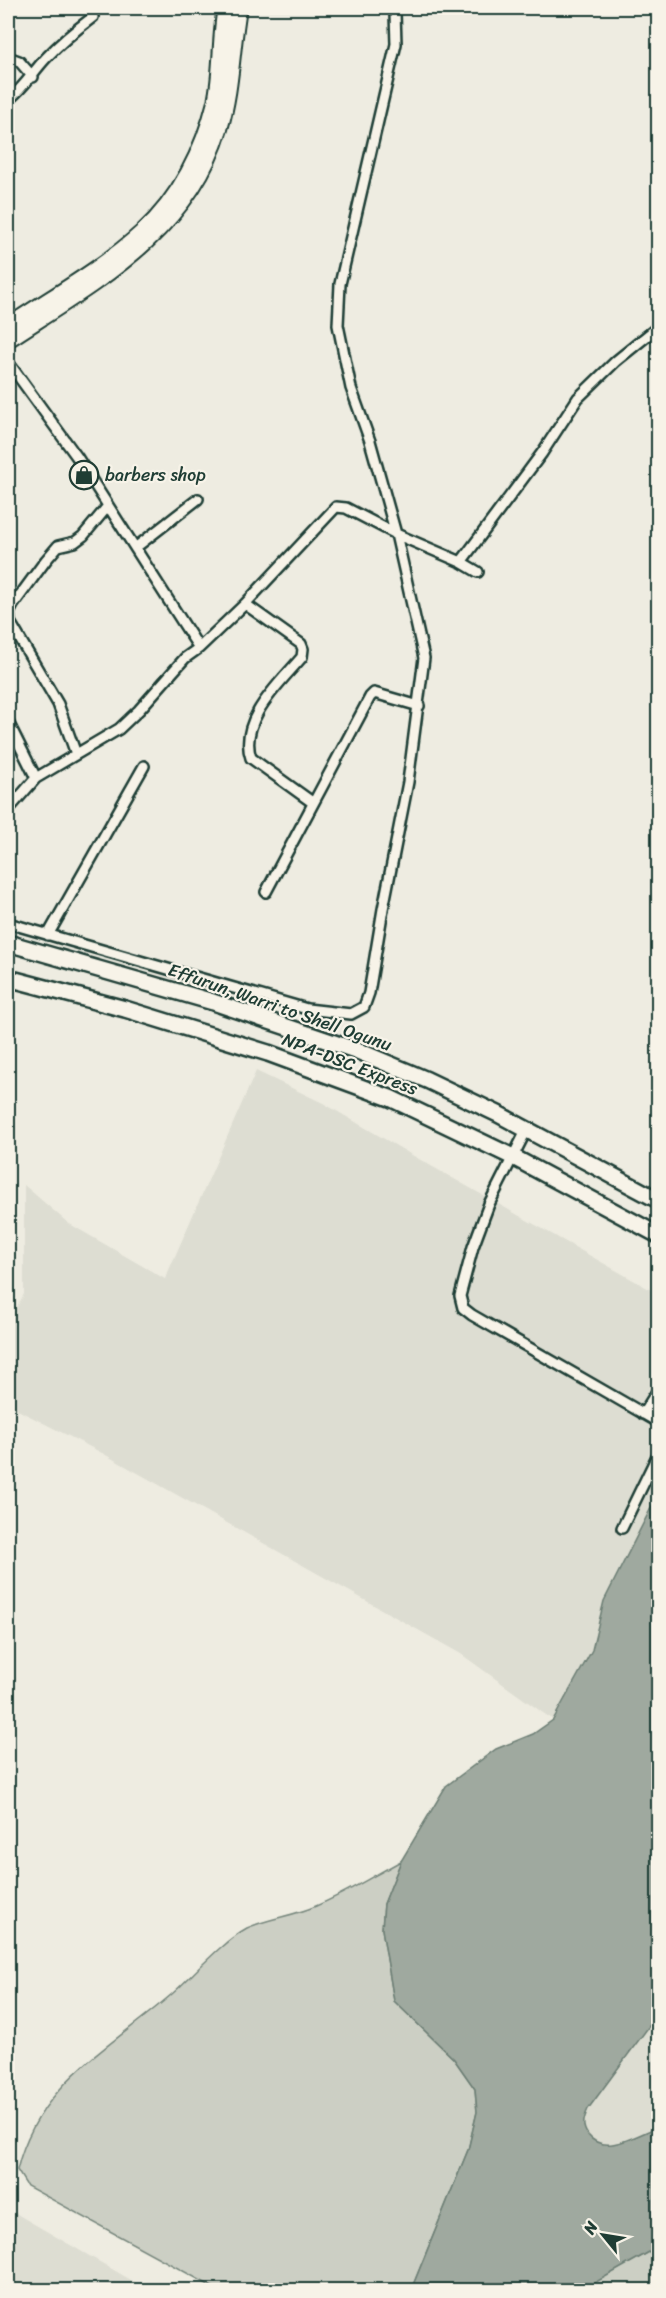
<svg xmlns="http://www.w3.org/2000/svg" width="666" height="2298" viewBox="0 0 666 2298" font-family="Sriracha,sans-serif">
	<rect width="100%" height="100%" fill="#eeece1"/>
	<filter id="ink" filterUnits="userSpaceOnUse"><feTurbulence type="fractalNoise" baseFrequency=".0167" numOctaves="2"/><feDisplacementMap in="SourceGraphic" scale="12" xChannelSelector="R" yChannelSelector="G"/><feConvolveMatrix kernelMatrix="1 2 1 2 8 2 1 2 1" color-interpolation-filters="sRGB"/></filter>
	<g filter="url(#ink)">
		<path fill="#ddddd2" d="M256,1071L323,1103L417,1158L658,1294V1494L604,1601L592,1650L553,1720L461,1654L104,1454L8,1405V1323L24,1294V1185L68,1223L165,1279Z
			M658,2014V2127L618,2143L601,2145L593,2141L584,2130V2119L588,2109Z
			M8,2209L131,2280L147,2290H8Z"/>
		<path fill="#cccfc4" stroke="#76867c" stroke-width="1.5" d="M401,1861L384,1904L382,1929L394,2001L454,2059L475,2089L477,2112L468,2150L411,2290H218L27,2186L17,2170C37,2084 110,2048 172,1994C193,1975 223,1941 247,1928C269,1918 294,1916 316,1906C345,1894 373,1876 401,1861Z
			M658,2247V2290H582L586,2287Z"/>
		<path fill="#9fa99f" stroke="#6c7e74" stroke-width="1.5" d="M658,1494V2014L588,2109C584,2118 581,2126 588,2135C605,2157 638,2134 658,2127V2247L582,2290H411L468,2150L477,2112L475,2089L454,2059L394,2001L382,1929L384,1904L401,1861L446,1786L496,1749L533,1734L553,1720L592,1650L604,1601Z"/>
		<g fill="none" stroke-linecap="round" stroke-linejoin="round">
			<g stroke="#1f3d34" stroke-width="14">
				<path id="minor" d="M8,57L19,61L33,77
					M8,100C25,87 32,73 46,58C60,43 77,29 93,17
					M8,362L77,457L199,648
					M135,548L198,499
					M461,562L542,453L578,398L616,361L658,327
					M245,604L301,644L303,649L302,657C280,683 238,720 251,758L312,802
					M8,722L36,778
					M76,754L58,704L10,622L9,613L13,605L46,560L58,546L75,542L83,536L108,506
					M8,810L36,778L119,729L139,710L185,658L199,648L245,604L336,507L346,508L396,534L461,562L478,572
					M266,892L370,697L374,693L419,706
					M8,923L307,1009L351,1014L364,1007L369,993L383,909L408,782L424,658L396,534L370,441L351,388L338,325L340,284L396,44L395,13L392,8
					M48,935L144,766
					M527,1129L489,1204L473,1247L460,1296L463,1308L472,1315L658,1422
					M643,1414L658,1390
					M622,1528L658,1454"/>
			</g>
			<g stroke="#1f3d34" stroke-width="18">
				<path id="secondary" d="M8,326C52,296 103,268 142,232C179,199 203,150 215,102C222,71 219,39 225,8
					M8,340C93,284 188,234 220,129C232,90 232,48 239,8"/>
			</g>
			<g stroke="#1f3d34" stroke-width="20">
				<path id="primary" d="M8,943L213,1002L358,1051L427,1080L498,1114L658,1200
					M8,978L125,1009L268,1053L390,1098L513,1157L658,1235"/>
			</g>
			<use href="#minor" stroke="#f7f3e8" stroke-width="9"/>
			<use href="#secondary" stroke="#f7f3e8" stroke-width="14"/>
			<use href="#primary" stroke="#f7f3e8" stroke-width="15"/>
		</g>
	</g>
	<defs>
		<g id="shop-ring" transform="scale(1.5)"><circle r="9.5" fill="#f7f3e8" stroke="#1f3d34" stroke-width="1.5"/><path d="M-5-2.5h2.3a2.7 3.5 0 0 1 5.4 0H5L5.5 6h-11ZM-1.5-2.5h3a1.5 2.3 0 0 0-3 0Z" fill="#1f3d34"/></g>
	</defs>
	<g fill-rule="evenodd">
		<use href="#shop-ring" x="84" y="475"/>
	</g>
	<g text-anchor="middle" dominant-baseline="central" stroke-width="4.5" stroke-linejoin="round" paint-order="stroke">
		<g font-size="18" fill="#1f3d34" stroke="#f7f3e8" text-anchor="start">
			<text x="105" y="475">barbers shop</text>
		</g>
		<g font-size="18" fill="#1f3d34" stroke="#f7f3e8">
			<text transform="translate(280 1007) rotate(19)">Effurun, Warri to Shell Ogunu</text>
			<text transform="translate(350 1064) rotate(21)">NPA-DSC Express</text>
		</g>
	</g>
	<rect width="666" height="2298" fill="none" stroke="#f7f3e8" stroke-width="30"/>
	<rect x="15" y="15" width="636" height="2268" fill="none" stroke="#1f3d34" stroke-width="2" filter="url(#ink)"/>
	<g transform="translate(603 2235) rotate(300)" stroke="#f7f3e8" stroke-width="4.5" paint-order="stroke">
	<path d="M0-4.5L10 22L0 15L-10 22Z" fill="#1f3d34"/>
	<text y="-9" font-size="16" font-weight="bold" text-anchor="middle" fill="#1f3d34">N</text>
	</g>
</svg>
